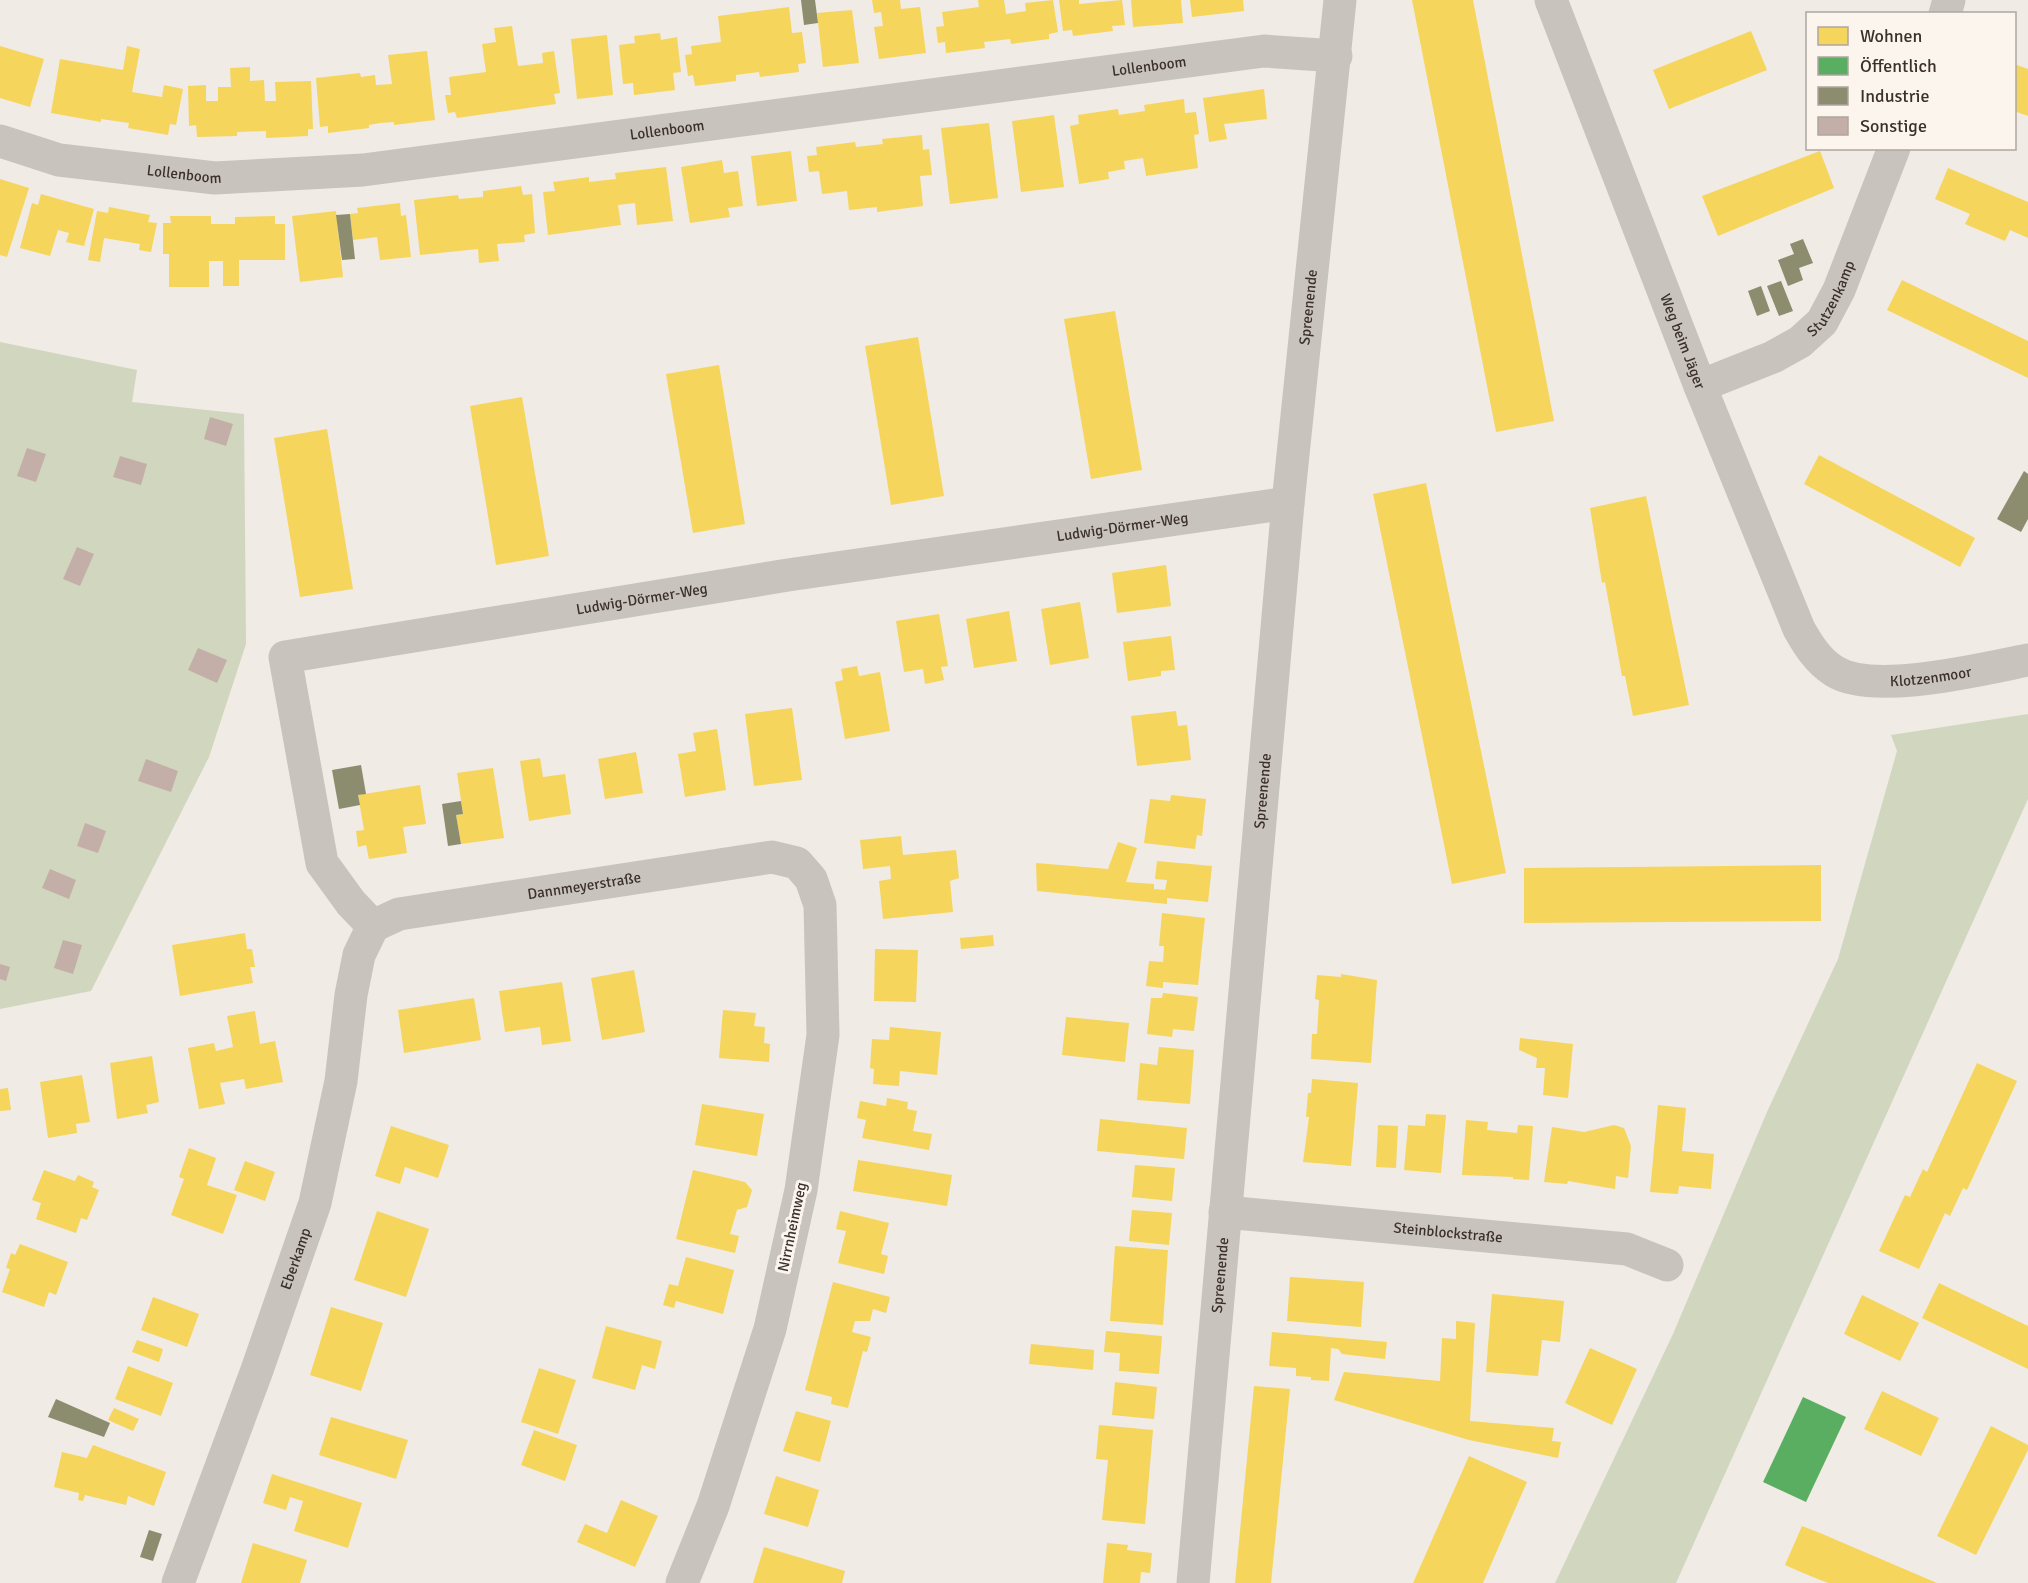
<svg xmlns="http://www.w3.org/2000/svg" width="2028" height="1583" viewBox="0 0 2028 1583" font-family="Signika,sans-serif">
	<rect width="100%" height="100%" fill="#f0ebe5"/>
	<path fill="#d1d6bf" d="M0,342L137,370L132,402L244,414L246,644L209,757L91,991L0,1009Z
		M2028,714V799L1676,1583H1555L1673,1334L1767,1112L1838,959L1897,751L1891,735Z"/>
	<path fill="#f6d55c" d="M872,0H900L901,9L920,7L926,53L879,59L874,27L883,26L881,12L874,13Z
		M978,0H1004L1006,14L1026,11L1025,3L1053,0L1058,32L1049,34V39L1011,44L1010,39L984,42L985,48L946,53L945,42L938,43L936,27L944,26L942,12L979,7Z
		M1059,0H1079V4L1122,0L1125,25L1112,26L1113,31L1073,36L1072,30L1063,31Z
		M1131,0H1181L1183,23L1133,27Z
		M1190,0H1243L1244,11L1192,17Z
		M1412,0H1473L1554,421L1496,432Z
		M789,7L792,33L802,32L806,63L798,64L799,72L760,77L759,72L736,75V81L695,86L693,75L688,76L685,55L692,54L691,46L721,42L718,16Z
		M852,10L859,63L823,67L817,13Z
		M512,26L518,66L543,63L542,53L554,51L560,93L554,94L556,104L457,118L455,112L448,113L445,95H451L449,77L486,72L482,44L496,42L494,28Z
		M1751,31L1767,70L1669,109L1653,70Z
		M660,33L661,40L677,37L681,72L673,73L675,90L634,95L633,83L623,84L619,45L635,43L634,36Z
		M607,35L613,95L577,99L571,39Z
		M0,46L44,59L30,107L0,98Z
		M127,46L140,49L132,92L162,97L164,85L183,89L176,125L170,124L168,135L128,128L129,123L101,119V122L51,113L60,59L123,70Z
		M427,51L435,120L394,125V122L380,123L369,125V128L328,133V126L320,127L316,78L360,73L361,77L375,75L376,85L392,84L388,55Z
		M2014,64L2028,69V116L2014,111Z
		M250,67V81L264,80L265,101H276L275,82L311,81L313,129H308V136L266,138V131L237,132V136L197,137L196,125L189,126L188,86L206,85V101H218V87H231L230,68Z
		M1264,89L1267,119L1224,124L1227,139L1209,142L1203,98Z
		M1184,99L1185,113L1196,112L1199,134L1194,135L1198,168L1146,176L1143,158L1124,161L1125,169L1108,172L1109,179L1079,184L1070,126L1079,124L1078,115L1118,109L1119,115L1145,111L1144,105Z
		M1054,115L1064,187L1021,192L1012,121Z
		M989,123L998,198L950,204L941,128Z
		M922,135L923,150L929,149L932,175L920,176L923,206L877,212V207L849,210L847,191L822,194L819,171L809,172L807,156L817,155L816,147L855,142L856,147L883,144L882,139Z
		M791,151L797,201L757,206L751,156Z
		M1820,151L1834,188L1718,236L1702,196Z
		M722,160L724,173L738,171L743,206L728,208L730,217L690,223L681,167Z
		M666,167L673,221L637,225L635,203L618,205L621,225L548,235L543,192L555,191L553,182L589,177V182L616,179L615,173Z
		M1948,168L2028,202V238L2010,230L2005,241L1965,224L1970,214L1935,199Z
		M0,179L29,188L7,257L0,255Z
		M521,186L523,195L532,194L535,233L524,235L525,242L497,244L499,261L479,263L478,249L420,255L414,200L458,195L459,199L483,197V191Z
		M41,194L94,209L84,246L66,242L69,233L58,230L50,256L20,248L32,203L38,205Z
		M400,203L401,216L406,215L411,257L380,260L377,237L353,240L350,214L358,213L357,208Z
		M109,207L150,215L148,222L157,223L151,252L139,250L140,244L104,238L100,262L88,260L97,211L108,213Z
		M336,211L343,277L300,282L292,216Z
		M170,216H211V224H235V217L275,216V224H285V260H239V286H223V261H209V287H169V254H163V223H171Z
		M1902,280L2028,341V378L1887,310Z
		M1115,311L1142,470L1091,479L1064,319Z
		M918,337L944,496L891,505L865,346Z
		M719,365L745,524L693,533L666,374Z
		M522,397L549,556L496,565L470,406Z
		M327,429L353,589L300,597L274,438Z
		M1819,455L1975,538L1960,567L1804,484Z
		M1426,483L1506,873L1452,884L1373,494Z
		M1646,496L1689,705L1633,716L1625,676H1622L1605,582L1602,583L1590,508Z
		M1166,565L1171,606L1117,613L1112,573Z
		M1080,602L1089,658L1050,665L1041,609Z
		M1009,611L1017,661L974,668L966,619Z
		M939,614L948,666L941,667L944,680L925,684L923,669L904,672L896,621Z
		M1171,636L1175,670L1161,671V676L1128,681L1123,642Z
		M857,666L859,676L880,672L890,731L845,739L835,682L843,680L841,669Z
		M792,708L802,780L754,786L745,714Z
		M1176,711L1178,726L1187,725L1191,760L1137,766L1131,716Z
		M717,729L726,790L685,797L678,754L696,751L693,733Z
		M636,752L643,793L605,799L598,759Z
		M540,758L543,777L565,774L571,814L529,821L520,761Z
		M493,768L504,838L461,844L456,815L463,814L457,773Z
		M420,785L426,824L403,827L407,853L369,859L366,845L358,847L356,831L364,830L358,795Z
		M1171,795L1206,799L1202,836L1197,835L1195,849L1144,843L1150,799L1170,801Z
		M901,836L903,855L956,850L959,878L950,881L953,912L883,919L879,881L891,879L890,866L863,869L860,840Z
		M1118,842L1137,848L1126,882L1154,884V889L1165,890L1167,880L1155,879L1157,861L1212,866L1208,902L1167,898V904L1037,891L1036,863L1108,869Z
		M1821,865V921L1524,923V868Z
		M1162,913L1205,918L1198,985L1163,982V988L1146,986L1149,961L1163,962L1164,946H1159Z
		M245,933L247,949H252L255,967H250L253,983L180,996L172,945Z
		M993,935L994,946L961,949L960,938Z
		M875,949L918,950L916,1002L874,1001Z
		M634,970L645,1032L602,1040L591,978Z
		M1341,974L1377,980L1371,1063L1311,1059L1312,1034H1317L1319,1000L1315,999L1317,975L1341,977Z
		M562,982L571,1041L542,1045L540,1027L505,1032L499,991Z
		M1163,993L1198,997L1194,1031L1173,1029L1172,1037L1147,1034L1151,998H1162Z
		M474,998L481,1040L404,1053L398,1010Z
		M723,1010L756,1013L754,1026L765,1027L764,1043L770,1044L769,1062L719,1058Z
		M255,1011L260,1044L275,1041L283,1082L246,1089L244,1079L220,1083L225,1104L199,1109L188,1048L214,1043L216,1051L233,1047L227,1016Z
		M1066,1017L1129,1023L1125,1062L1062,1055Z
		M890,1027L941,1032L937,1075L900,1071L899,1086L873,1084L874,1069L870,1068L872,1039L889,1040Z
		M1520,1038L1573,1044L1568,1098L1543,1095L1545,1068H1536L1537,1058L1519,1050Z
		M1159,1047L1194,1050L1190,1104L1137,1100L1140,1063L1157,1065Z
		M152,1056L159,1102L146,1105L148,1113L117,1119L110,1063Z
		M1977,1063L2017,1081L1967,1190L1963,1188L1950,1216L1945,1213L1919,1269L1879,1251L1905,1195L1910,1197L1923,1169L1927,1172Z
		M82,1075L90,1122L76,1124L77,1133L48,1138L40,1082Z
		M1312,1079L1358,1083L1351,1166L1303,1162L1309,1117H1306L1308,1093H1311Z
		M8,1088L11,1110L0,1111V1089Z
		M887,1098L908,1102L907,1109L917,1111L913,1131L932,1134L929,1150L862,1138L866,1120L857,1118L860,1101L886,1106Z
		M702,1104L764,1114L757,1156L695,1145Z
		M1658,1105L1686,1108L1682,1151L1714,1154L1711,1189L1679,1186L1678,1194L1650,1192Z
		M1426,1114L1446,1115L1441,1173L1404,1170L1408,1125L1425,1126Z
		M1100,1119L1187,1128L1184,1159L1097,1151Z
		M1466,1120L1488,1122L1487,1130L1517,1133L1518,1125L1533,1126L1529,1180L1513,1179V1177L1462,1175Z
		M1378,1125L1398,1126L1396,1168L1376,1167Z
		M1614,1125L1624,1128L1631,1146L1628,1178L1616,1176L1615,1189L1568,1181L1567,1184L1544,1182L1552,1127L1584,1132Z
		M391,1126L449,1145L438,1178L405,1167L400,1184L375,1176Z
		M189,1148L216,1158L207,1185L237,1195L223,1234L171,1215L184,1179L179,1177Z
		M858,1160L952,1175L947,1206L853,1191Z
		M245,1161L275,1172L265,1201L234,1190Z
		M1135,1165L1175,1168L1172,1201L1132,1197Z
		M44,1170L75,1181L78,1175L94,1182L92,1187L99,1190L87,1220L81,1218L76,1233L36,1219L41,1203L32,1200Z
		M693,1170L745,1182L752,1190L747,1207L737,1210L730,1234L739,1236L735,1253L676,1239Z
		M1132,1210L1172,1213L1169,1245L1129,1241Z
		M377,1211L429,1229L406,1297L354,1280Z
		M840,1211L889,1223L881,1254L888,1256L884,1274L838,1263L846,1231L836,1229Z
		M20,1244L68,1262L56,1295L49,1292L44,1307L2,1292L10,1269L6,1268L11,1253L15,1255Z
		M1115,1246L1168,1250L1163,1325L1110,1321Z
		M686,1257L734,1270L723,1314L676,1301L674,1308L663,1305L669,1284L678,1286Z
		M1290,1277L1364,1282L1361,1327L1287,1321Z
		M833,1282L890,1297L886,1313L873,1309L870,1321H855L852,1332L871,1337L867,1352L863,1351L848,1408L831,1404L832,1397L805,1390Z
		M1939,1283L2028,1326V1369L1922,1318Z
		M1492,1294L1564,1301L1560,1342L1542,1340L1538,1376L1486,1372Z
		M1862,1295L1919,1323L1900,1361L1844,1334Z
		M153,1297L199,1314L187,1347L141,1330Z
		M331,1307L383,1323L361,1391L310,1375Z
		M1456,1321L1475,1323L1470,1421L1554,1428L1552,1441L1561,1442L1558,1458L1469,1440L1334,1400L1344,1372L1440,1381L1442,1338L1456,1339Z
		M606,1326L662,1341L655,1369L642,1365L635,1390L592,1378Z
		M1106,1331L1162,1336L1159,1374L1119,1371L1120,1353L1104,1352Z
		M1272,1332L1387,1342L1385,1359L1342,1354L1338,1349L1331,1348L1329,1381L1311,1380V1377L1296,1376V1368L1269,1366Z
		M137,1340L163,1349L159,1362L132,1352Z
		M1031,1344L1094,1350L1093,1370L1029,1364Z
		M1590,1348L1637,1369L1612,1425L1565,1403Z
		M128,1366L173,1383L161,1416L115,1399Z
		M539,1368L576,1380L558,1434L521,1422Z
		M1115,1382L1157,1387L1154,1419L1112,1415Z
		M1254,1386L1290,1389L1271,1583H1235Z
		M1882,1391L1939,1418L1921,1456L1864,1429Z
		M114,1408L139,1419L133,1431L108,1420Z
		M796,1411L831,1421L820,1462L783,1451Z
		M331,1417L408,1440L396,1479L319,1455Z
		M1099,1425L1153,1430L1145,1524L1102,1520L1108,1460L1096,1459Z
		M1991,1426L2028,1445V1450L1976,1555L1937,1536Z
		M534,1430L577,1445L565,1481L521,1465Z
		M93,1445L166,1472L154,1506L128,1496L126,1505L85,1495L83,1501L78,1500L79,1493L54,1487L62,1452L87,1458Z
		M1469,1456L1527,1482L1499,1546L1483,1583H1413Z
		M272,1474L362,1503L348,1548L294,1531L303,1501L290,1497L286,1510L263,1503Z
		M776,1476L819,1490L808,1527L764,1514Z
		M621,1500L658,1516L635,1567L577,1542L585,1524L607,1533Z
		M1802,1526L1820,1533L1937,1583H1828L1803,1573L1785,1565Z
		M253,1543L307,1560L300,1583H241Z
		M1107,1543L1128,1545L1127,1550L1152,1553L1150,1573L1141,1572L1140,1583H1103Z
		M764,1547L845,1571L842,1583H753Z"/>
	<path fill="#5aae61" d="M1803,1397L1846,1417L1806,1502L1763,1482Z"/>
	<path fill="#8c8c6e" d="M801,0H815L818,23L804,25Z
		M350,214L355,259L342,260L336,215Z
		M1803,239L1813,263L1799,268L1803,280L1788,286L1778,260L1794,254L1790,244Z
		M1781,281L1793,311L1779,316L1767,286Z
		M1761,286L1770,311L1757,316L1748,291Z
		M2024,471L2028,474V519L2021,532L1997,519Z
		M361,765L366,794L358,795L360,805L339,809L332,770Z
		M461,801L463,814L456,815L461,844L448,846L442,804Z
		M56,1399L110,1423L104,1437L48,1417Z
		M149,1530L162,1534L153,1561L140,1557Z"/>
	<path fill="#c3afa7" d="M210,417L233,424L226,446L204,439Z
		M27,448L46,454L36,482L17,476Z
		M120,456L147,464L141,485L113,477Z
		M77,547L94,554L80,586L63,579Z
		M198,648L227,660L217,683L188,670Z
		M146,759L178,771L171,792L138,781Z
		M85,823L106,831L98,853L77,846Z
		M50,869L76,880L69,899L42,888Z
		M63,940L82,945L73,974L54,968Z
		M0,964L10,967L6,981L0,979Z"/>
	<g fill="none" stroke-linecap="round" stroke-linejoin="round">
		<g stroke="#c9c3be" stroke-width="33">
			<path id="s1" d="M1551,0L1700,386L1799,629C1808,645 1818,661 1834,671C1873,696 1982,669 2028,660"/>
			<path d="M1945,14L1949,0"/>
			<path id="s2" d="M0,141L59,160L215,178L363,170L1264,51L1336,56"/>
			<path id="s3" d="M1700,386L1773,357L1800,342L1822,322L1839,290L1894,148"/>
			<path id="s4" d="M373,926L351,903L322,863L285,657L788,575L1288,503"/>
			<path id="s5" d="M373,926L399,914L772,857L797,863L811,879L820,905L823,1035L801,1190L770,1329L713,1506L682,1583"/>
			<path id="s6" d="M1225,1212L1627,1249L1667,1265"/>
			<path id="s7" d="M178,1583L257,1370L315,1203L341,1081L351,995L359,955L373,926"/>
			<path id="s8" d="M1193,1583L1288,503L1340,0"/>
		</g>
	</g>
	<g text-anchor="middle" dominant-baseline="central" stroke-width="6" stroke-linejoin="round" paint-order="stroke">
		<g font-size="15" fill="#3b302b" stroke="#fbf5ee">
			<text stroke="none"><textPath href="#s2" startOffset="1160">Lollenboom</textPath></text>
			<text stroke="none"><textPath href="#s2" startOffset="674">Lollenboom</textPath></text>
			<text stroke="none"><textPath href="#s2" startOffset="188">Lollenboom</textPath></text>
			<text stroke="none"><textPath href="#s3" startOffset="164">Stutzenkamp</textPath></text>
			<text stroke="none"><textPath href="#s8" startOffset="1281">Spreenende</textPath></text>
			<text stroke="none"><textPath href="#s1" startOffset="366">Weg beim Jäger</textPath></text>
			<text stroke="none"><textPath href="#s4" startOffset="1138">Ludwig-Dörmer-Weg</textPath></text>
			<text stroke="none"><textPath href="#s4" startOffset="652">Ludwig-Dörmer-Weg</textPath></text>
			<text stroke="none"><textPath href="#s1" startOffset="830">Klotzenmoor</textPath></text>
			<text stroke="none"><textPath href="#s8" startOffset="795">Spreenende</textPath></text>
			<text stroke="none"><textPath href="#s5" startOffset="216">Dannmeyerstraße</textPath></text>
			<text transform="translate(792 1227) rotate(-78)">Nirrnheimweg</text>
			<text stroke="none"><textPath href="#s6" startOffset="224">Steinblockstraße</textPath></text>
			<text stroke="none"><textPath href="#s7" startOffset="345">Eberkamp</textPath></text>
			<text stroke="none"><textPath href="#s8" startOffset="309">Spreenende</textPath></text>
		</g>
	</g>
	<rect x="1806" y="12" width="210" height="138" fill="#fbf5ee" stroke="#aea6a0" stroke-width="1.5"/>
	<rect x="1818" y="27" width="30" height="18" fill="#f6d55c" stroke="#aea6a0" stroke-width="1.5"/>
	<text x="1860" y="42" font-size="18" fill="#3b302b">Wohnen</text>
	<rect x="1818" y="57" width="30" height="18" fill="#5aae61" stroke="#aea6a0" stroke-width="1.5"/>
	<text x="1860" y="72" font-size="18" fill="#3b302b">Öffentlich</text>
	<rect x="1818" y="87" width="30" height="18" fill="#8c8c6e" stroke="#aea6a0" stroke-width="1.5"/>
	<text x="1860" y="102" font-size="18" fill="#3b302b">Industrie</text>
	<rect x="1818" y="117" width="30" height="18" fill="#c3afa7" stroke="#aea6a0" stroke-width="1.5"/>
	<text x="1860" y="132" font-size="18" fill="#3b302b">Sonstige</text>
</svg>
